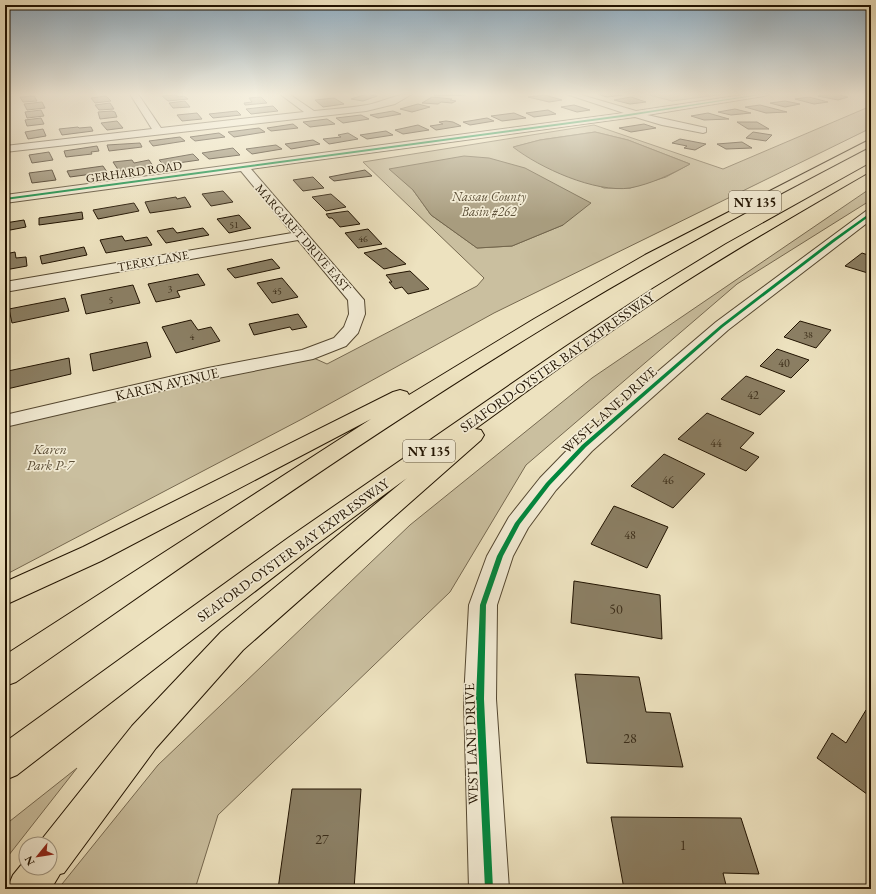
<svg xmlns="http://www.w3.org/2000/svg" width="876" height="894" viewBox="0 0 876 894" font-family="'EB Garamond',serif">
	<rect width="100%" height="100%" fill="#ede2bf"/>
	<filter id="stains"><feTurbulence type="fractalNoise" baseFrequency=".005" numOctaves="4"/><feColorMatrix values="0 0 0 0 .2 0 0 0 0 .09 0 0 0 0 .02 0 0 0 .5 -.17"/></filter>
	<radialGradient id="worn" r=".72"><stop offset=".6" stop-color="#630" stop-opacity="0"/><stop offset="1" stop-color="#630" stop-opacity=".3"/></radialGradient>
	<path fill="#cabf9f" stroke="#766950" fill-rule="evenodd" d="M646,94H725L672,101Z
		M871,106V128L494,313L302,419L5,575V421L307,355L327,364L477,286L484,278L363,162L594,125L723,169ZM595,132L628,140L690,164L666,177L630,188H604L514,147L540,140ZM413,190L563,225L512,246L477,248L431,215Z
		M871,188V200L737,284L526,465L450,592L218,815L195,889H58L158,765L410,525L592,378Z
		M77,768L5,860V825Z"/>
	<path fill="#a89c7e" stroke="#72654c" d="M595,132L628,140L690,164C672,174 651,184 630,188C595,193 540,168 513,147L540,140Z
		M464,156L489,158L525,168L591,203L563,225L512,246L477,248L431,215L413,190L389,169Z"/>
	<path fill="#8b7f64" stroke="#211301" d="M367,94L377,96L363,101L351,99Z
		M434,94H465L466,95L435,96Z
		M597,94H619L622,95L607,97Z
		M835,94L848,97L838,100L818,96Z
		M176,95L179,97L184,96L188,99L168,101L162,96Z
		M545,95L562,100L549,102L528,97Z
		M34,96L37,101L23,102L20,97Z
		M106,96L111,101L95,103L91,98Z
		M261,97L267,103L245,105L244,103L252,102L249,98Z
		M432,97L452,99L450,100L456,101L452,103L441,102L438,104L422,103Z
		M631,97L646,102L630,104L614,100Z
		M809,97L828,102L814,104L795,99Z
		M334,98L344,104L323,107L315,100Z
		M185,101L190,107L173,108L169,103Z
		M785,101L800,104L785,107L770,103Z
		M42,102L45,108L27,110L24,104Z
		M110,103L114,109L99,110L95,105Z
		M418,104L430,107L412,112L400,109Z
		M574,105L590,110L577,112L561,107Z
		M760,105L787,112L766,113L745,107Z
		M273,106L278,111L251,114L246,109Z
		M735,109L751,113L731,115L718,112Z
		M41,110L44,116L27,118L25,112Z
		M548,110L556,114L534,117L526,113Z
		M112,111L115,112L117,117L100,119L98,112Z
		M237,111L241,115L213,118L209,114Z
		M393,111L401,114L378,118L370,115Z
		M197,113L202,119L182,121L177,115Z
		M514,113L526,118L502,121L491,116Z
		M708,113L729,119L704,120L691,116Z
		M361,115L369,119L343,123L336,118Z
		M41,118L44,124L27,126L25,120Z
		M487,118L494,121L470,125L463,122Z
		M327,119L335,124L310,127L303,122Z
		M117,121L123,128L107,130L101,123Z
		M446,121L453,122L461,126L436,130L430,126L443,124L439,122Z
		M737,122H757L769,129H748Z
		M293,124L298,128L271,131L267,128Z
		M644,124L656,128L631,132L619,128Z
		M418,125L429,130L403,134L395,130Z
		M78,127L79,128L91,127L93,131L62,135L59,129Z
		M259,128L265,132L234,137L228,132Z
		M43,129L46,136L28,139L25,132Z
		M386,131L393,135L367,139L360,135Z
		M753,132L772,135L766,141L746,138Z
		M219,133L225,137L195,141L190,137Z
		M348,133L358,139L329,144L323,139L341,137L338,135Z
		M180,137L185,141L153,146L149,141Z
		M680,139L706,144L695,150L684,148L687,146L672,143Z
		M313,140L320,144L291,149L285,144Z
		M742,142L752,148L726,149L717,144Z
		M140,143L142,147L109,151L107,145Z
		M276,145L282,149L252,154L246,149Z
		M97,146L99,151L91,152L92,154L66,157L64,151Z
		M233,148L240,155L209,159L202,153Z
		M49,152L53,160L32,163L29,155Z
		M193,154L199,160L164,165L159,160Z
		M132,160L134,163L149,160L153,166L119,171L113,162Z
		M103,166L107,172L70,177L67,171Z
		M52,170L56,180L32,183L29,173Z
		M365,170L372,176L334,181L329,177Z
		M313,177L324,188L303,191L293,180Z
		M223,191L233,202L211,206L202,194Z
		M331,194L346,207L326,211L312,197Z
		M176,197L177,199L185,197L191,207L150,213L145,202Z
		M134,203L139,211L98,219L93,210Z
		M348,211L360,224L340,227L332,218H329L326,214Z
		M82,212L83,219L39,225V218Z
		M239,215L251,228L229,233L217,219Z
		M24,220L26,227L5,231V223Z
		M173,228L177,233L203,228L209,235L166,243L157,231Z
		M368,229L382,244L358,248L345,233Z
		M122,236L125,241L147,237L152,245L106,253L100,240Z
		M84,247L87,255L42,264L40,256Z
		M386,248L406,264L384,269L364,253Z
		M15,252L16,258L26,257L27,266L5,270V254Z
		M862,253L871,256V274L845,266Z
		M272,259L280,268L235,278L227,269Z
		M410,271L429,289L408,294L402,287L395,289L389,282H392L386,275Z
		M198,274L205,285L177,291L180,297L156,302L148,284Z
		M282,278L298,297L272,303L257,283Z
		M133,285L140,303L86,314L81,295Z
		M65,298L69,311L12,323L9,309Z
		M298,314L307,327L292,330L290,327L254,335L249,324Z
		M191,320L198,330L211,327L220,341L176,353L162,327Z
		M800,321L831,330L816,348L784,337Z
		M147,342L151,357L93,371L90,354Z
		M777,349L809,360L791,378L760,366Z
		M69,358L71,374L7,389L8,371Z
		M746,376L785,391L760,415L721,399Z
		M707,413L754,433L740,448L759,457L746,471L678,439Z
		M664,454L705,474L673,508L631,486Z
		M614,506L668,527L647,568L591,544Z
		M574,581L660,595L662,639L571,623Z
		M575,674L639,677L646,712L670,713L683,767L587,763Z
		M866,710L871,713V797L817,758L832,733L846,743Z
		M292,789H361L354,889H278Z
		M611,817L741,818L759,874L723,873L727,889H624Z"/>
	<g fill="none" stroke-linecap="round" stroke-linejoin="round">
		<g stroke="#544730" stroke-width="2">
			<path id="minor" d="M130,94H138L161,128L304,112L280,94H289L314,111C331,109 350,108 367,105C382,102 399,93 412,94L395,104L366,111L5,152V146L152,129Z
				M566,94H578L636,111L749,94H768L764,96L647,115L706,128V132L703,133L662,125L635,117L251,169L364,300L365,314L358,333L346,346L313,359L208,380L5,427V415L208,368L302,350L334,338L344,327L349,314L348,300L298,240L5,292V282L292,233L241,171L5,203V195L624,113Z
				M871,210V220L728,330L592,451L556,490L528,528L513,556L497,605L496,699L509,889H469L464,699L469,605L487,556L509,517L540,478L576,441L716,322L866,211Z"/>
		</g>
		<g stroke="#211301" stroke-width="2">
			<path id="highway" d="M871,139V146C762,203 653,261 547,326C365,437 191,560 16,682L5,686V655L371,419L101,561L5,605V582L83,547L393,392L400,390L407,392L409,395L534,319L645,255Z
				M871,163V171C802,211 733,250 666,294C601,337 538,383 475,429L481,430L484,435L481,440L243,650L156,748L64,873L60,874L51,889H7L13,875L26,859V868H50V844H38L132,726L221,632L407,478L306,552L17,775L5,780V742L288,538L565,347L654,288L726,244Z"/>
		</g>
		<use href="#minor" fill="#f3ecd5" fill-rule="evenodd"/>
		<use href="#highway" fill="#ede2bf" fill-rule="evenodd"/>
		<g stroke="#f3ecd5" stroke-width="3">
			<path id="cycleway" d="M761,94H765L622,117L5,200V198L622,115Z
				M870,213H871V215L834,242L723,327L586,447L550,485L520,524L503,556L486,605L484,699L493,889H485L476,699L480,605L497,556L515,523L546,483L582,445L721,325L832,240Z"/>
		</g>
		<use href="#cycleway" fill="#00873e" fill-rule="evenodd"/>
	</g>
	<linearGradient id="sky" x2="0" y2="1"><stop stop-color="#8eaabe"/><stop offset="0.43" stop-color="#f7f2e2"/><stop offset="1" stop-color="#f7f2e2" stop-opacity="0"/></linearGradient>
	<rect width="876" height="219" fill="url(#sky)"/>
	<g text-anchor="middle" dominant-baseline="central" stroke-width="3.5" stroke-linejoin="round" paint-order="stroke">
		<g font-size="10" fill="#3c2e1a">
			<text x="234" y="224">51</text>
			<text x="363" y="238">46</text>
			<text x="170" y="288">3</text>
			<text x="277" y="290">45</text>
			<text x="111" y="299">5</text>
			<text x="808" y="334">38</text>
			<text x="192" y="336">4</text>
		</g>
		<g font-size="12" fill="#211301" stroke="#f3ecd5">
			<text transform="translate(134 172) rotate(-8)">GERHARD ROAD</text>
			<text transform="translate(303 238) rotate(49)">MARGARET DRIVE EAST</text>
			<text transform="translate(153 261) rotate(-10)">TERRY LANE</text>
		</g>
		<g font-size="12" fill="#3c2e1a">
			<text x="784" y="363">40</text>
			<text x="753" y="395">42</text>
			<text x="716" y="443">44</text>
			<text x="668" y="480">46</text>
			<text x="630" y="535">48</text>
		</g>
		<g font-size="13" font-style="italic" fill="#5e5139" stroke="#f3ecd5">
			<text x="489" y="196">Nassau County<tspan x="489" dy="15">Basin #262</tspan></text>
		</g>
		<g fill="#f3ecd5" stroke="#605441" stroke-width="1">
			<rect x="729" y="191" width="52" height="22" rx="3"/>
			<rect x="403" y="440" width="52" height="22" rx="3"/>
		</g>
		<g font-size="13" font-weight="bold" fill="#211301">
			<text x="755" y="202">NY 135</text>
			<text x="429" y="451">NY 135</text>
		</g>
		<g font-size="14" fill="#211301" stroke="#f3ecd5">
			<text transform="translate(557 362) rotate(-35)">SEAFORD-OYSTER BAY EXPRESSWAY</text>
			<text transform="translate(167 384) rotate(-13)">KAREN AVENUE</text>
			<text transform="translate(609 410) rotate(-42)">WEST LANE DRIVE</text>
			<text transform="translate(293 550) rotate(-36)">SEAFORD-OYSTER BAY EXPRESSWAY</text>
			<text transform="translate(471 744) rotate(-92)">WEST LANE DRIVE</text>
		</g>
		<g font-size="14" font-style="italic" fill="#5c4f38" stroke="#f3ecd5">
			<text x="50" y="449">Karen<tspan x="50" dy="16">Park P-7</tspan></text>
		</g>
		<g font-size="14" fill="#3c2e1a">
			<text x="616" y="609">50</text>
			<text x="630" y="738">28</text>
			<text x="322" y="839">27</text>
			<text x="683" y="845">1</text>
		</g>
	</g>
	<rect width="876" height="894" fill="none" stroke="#ede2bf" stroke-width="20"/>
	<rect x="6" y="6" width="864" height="882" fill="none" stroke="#211301" stroke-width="2"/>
	<rect x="10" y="10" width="856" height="874" fill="none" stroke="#211301"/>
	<g transform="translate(38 856) rotate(240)"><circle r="19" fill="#f3ecd5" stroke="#9f9580"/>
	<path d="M0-3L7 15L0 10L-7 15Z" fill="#8f2418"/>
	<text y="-6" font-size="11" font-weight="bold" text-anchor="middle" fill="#211301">N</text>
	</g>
	<rect width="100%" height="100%" filter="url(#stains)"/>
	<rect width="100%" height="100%" fill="url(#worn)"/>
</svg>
